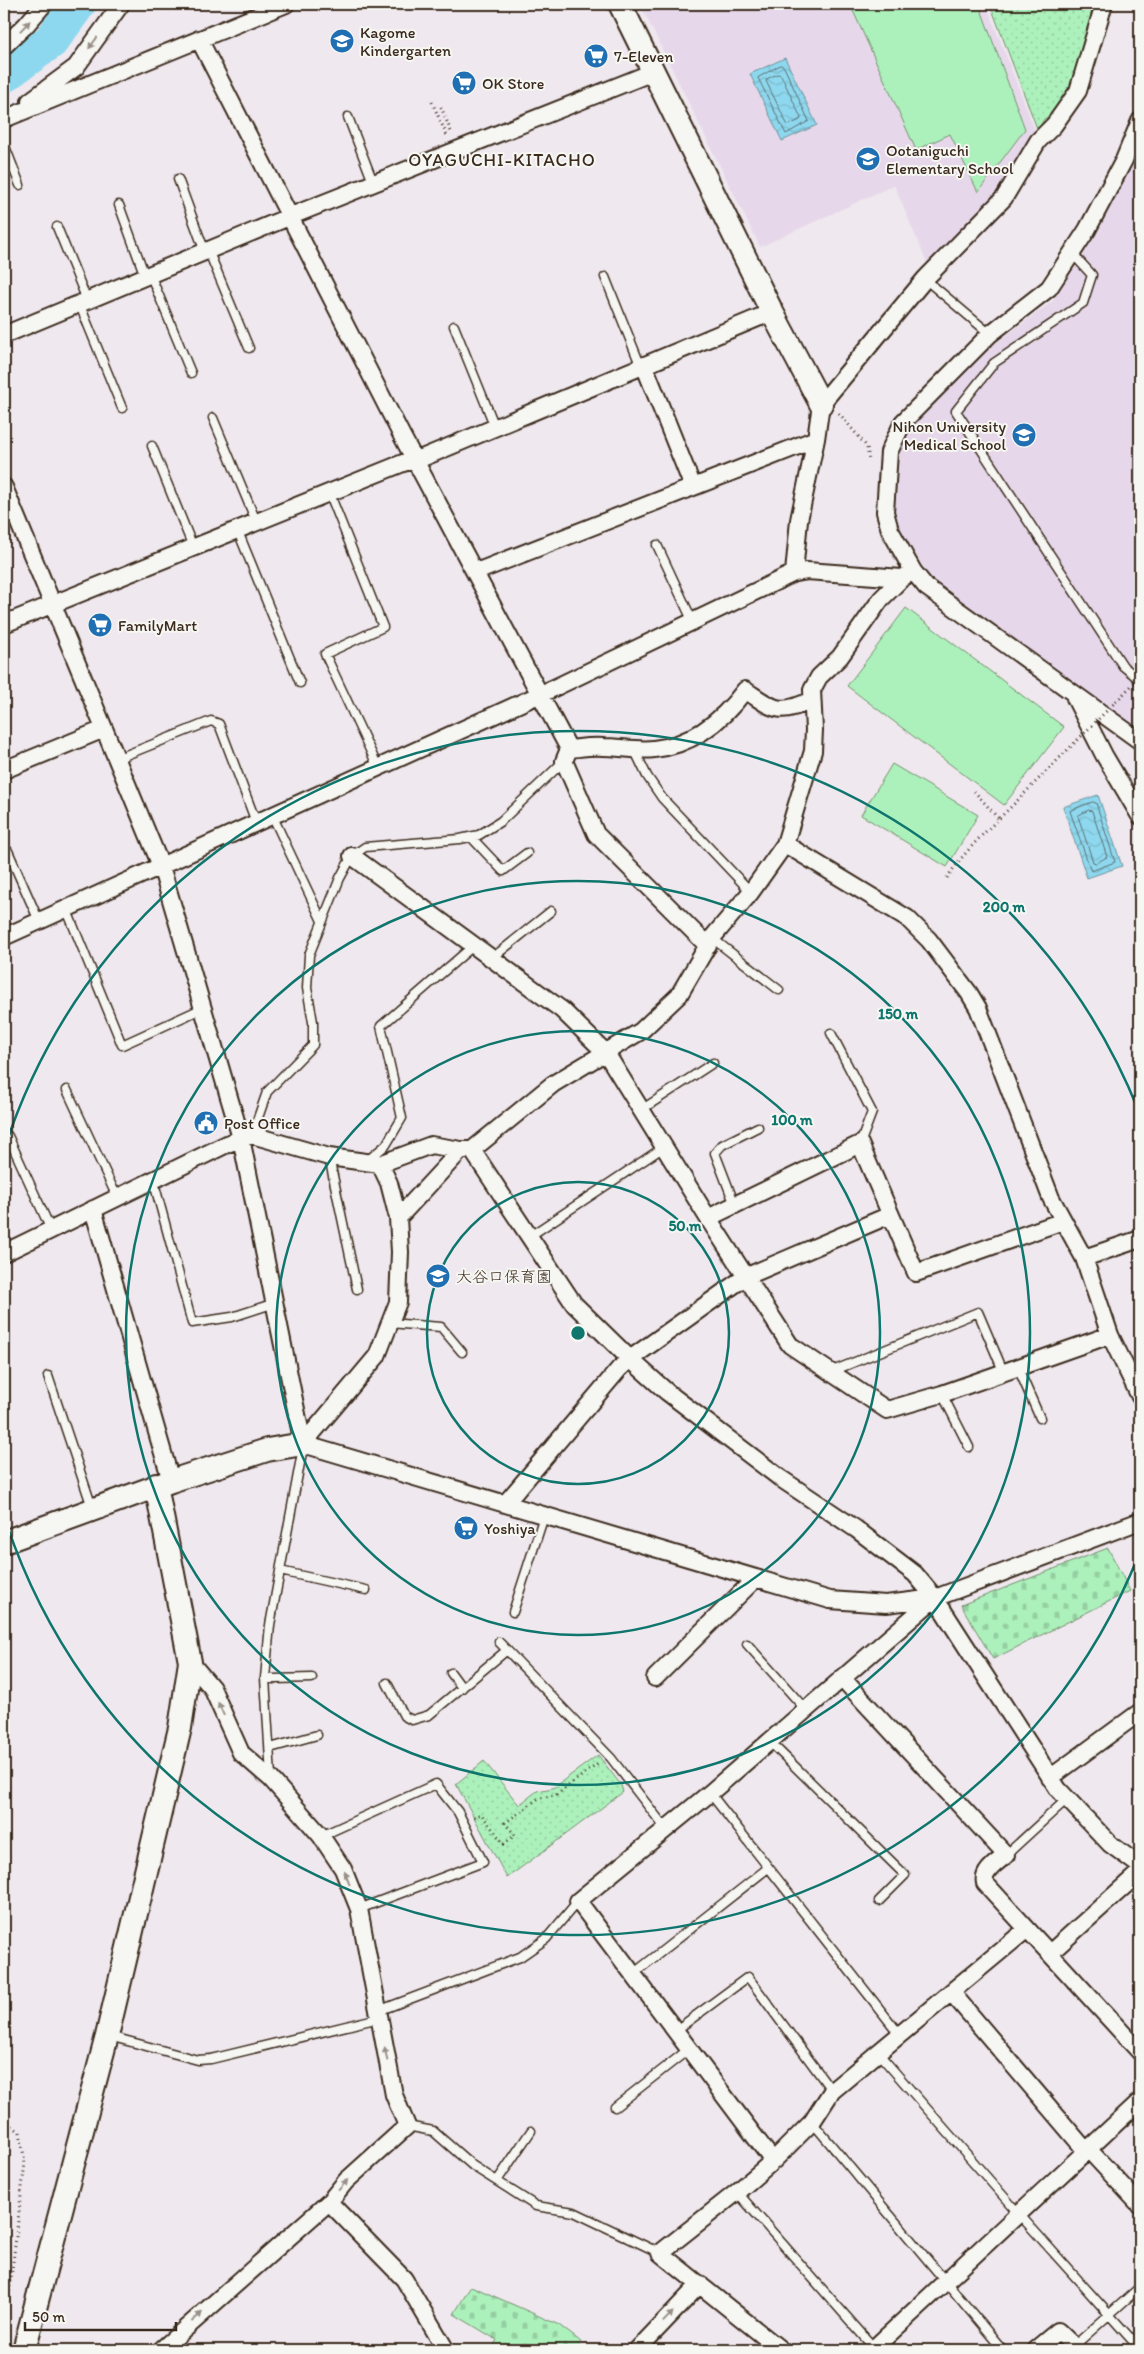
<svg xmlns="http://www.w3.org/2000/svg" width="1144" height="2354" font-family="Itim,'Klee One',sans-serif">
	<defs>
		<pattern id="cemetery-stones" width="16" height="16" patternUnits="userSpaceOnUse" patternTransform="scale(1.25)"><rect width="16" height="16" fill="#acf1bc"/><path d="M2 7V4a2 2 0 0 1 4 0v3zM10 15v-3a2 2 0 0 1 4 0v3z" fill="#95cfa1"/></pattern>
		<pattern id="park-dots" width="8" height="8" patternUnits="userSpaceOnUse" patternTransform="scale(1.25)"><rect width="8" height="8" fill="#acf1bc"/><path d="M2 2h.1M6 6h.1" fill="none" stroke="#95cfa1" stroke-width="1.8" stroke-linecap="round"/></pattern>
		<pattern id="water-waves" width="16" height="10" patternUnits="userSpaceOnUse" patternTransform="scale(1.25)"><rect width="16" height="10" fill="#8ed8ef"/><path d="M0 5q4-4 8 0t8 0" fill="none" stroke="#7bbacc"/></pattern>
	</defs>
	<rect width="100%" height="100%" fill="#efe8ee"/>
	<filter id="ink" filterUnits="userSpaceOnUse"><feTurbulence type="fractalNoise" baseFrequency=".02" numOctaves="2"/><feDisplacementMap in="SourceGraphic" scale="10" xChannelSelector="R" yChannelSelector="G"/><feConvolveMatrix kernelMatrix="1 2 1 2 8 2 1 2 1" color-interpolation-filters="sRGB"/></filter>
	<g filter="url(#ink)">
		<path fill="#e6d8ea" d="M640,4H986L1036,133L998,195L927,263L894,185L760,247Z
			M1140,142V731L1107,709L929,576L900,529L894,509L898,455L918,414L993,345L1053,301Z"/>
		<path fill="#acf1bc" stroke="#748e6d" d="M850,4H979L1025,129L978,192L950,134L916,150Z
			M906,608L1064,727L1004,805L847,686Z
			M892,764L978,815L947,867L861,815Z"/>
		<path fill="url(#cemetery-stones)" stroke="#748e6d" d="M1108,1548L1130,1591L993,1659L961,1605Z
			M471,2286L559,2325L581,2342L578,2350H491L497,2340L454,2314Z"/>
		<path fill="url(#park-dots)" stroke="#748e6d" d="M990,4H1096L1073,86L1057,113L1044,119L1038,131Z
			M598,1755L621,1785L623,1792L507,1878L456,1784L484,1761L519,1805L537,1791L553,1788Z"/>
		<path fill="url(#water-waves)" stroke="#6d929b" d="M785,58L817,125L782,141L750,74Z
			M1098,795L1122,866L1087,878L1063,807Z"/>
		<g fill="none" stroke-linecap="round" stroke-linejoin="round">
			<path stroke="#5c7072" stroke-width="1" d="M781,65L784,67L809,121L786,134L758,78Z
				M778,74L781,75L801,118L800,120L789,125L787,124L766,81L767,79Z
				M1093,802L1096,803L1115,862L1091,871L1070,811Z
				M1089,810L1092,811L1107,857L1096,863L1093,862L1078,816Z"/>
			<path stroke="#8ed8ef" stroke-width="36" d="M4,75L51,41L78,4"/>
			<defs>
				<path id="lane" d="M348,117L373,182
					M4,144L20,185
					M178,179L205,252
					M119,205L145,276
					M57,227L87,300
					M208,250L249,348
					M1072,253L1092,275L1083,303L994,363L956,411L1123,666L1140,680
					M150,274L191,373
					M605,277L641,367
					M925,279L990,334
					M79,303L122,408
					M454,326L495,427
					M213,418L256,521
					M152,446L193,547
					M329,492L383,627L325,654L378,767
					M237,529L300,683
					M657,545L693,622
					M634,749L647,776L662,798L751,892
					M116,759L211,721L219,724L256,822
					M272,815L322,921
					M471,837L503,871L527,853
					M4,849L8,851L39,921
					M66,908L122,1045L203,1008
					M712,938L779,990
					M491,959L551,911
					M831,1033L872,1112L860,1144
					M67,1090L117,1197
					M641,1110L713,1063
					M252,1135L267,1092L313,1045V1022L307,988L309,955L340,878L352,856L365,847L460,839L479,835L501,821L564,761
					M8,1136L51,1230
					M329,1157L357,1289
					M367,1161L386,1145L402,1118L381,1026L473,946
					M153,1179L192,1323L232,1317L275,1303
					M735,1205L715,1153L722,1145L758,1127
					M530,1236L664,1147
					M389,1323L441,1327L462,1352
					M1018,1368L1040,1418
					M830,1372L978,1312L1004,1373
					M48,1376L92,1507
					M942,1394L969,1447
					M280,1571L366,1590
					M513,1612L544,1516
					M499,1642L611,1758L666,1829
					M747,1644L806,1710
					M451,1673L462,1688
					M265,1678L274,1679L312,1678
					M387,1683L404,1716L412,1720L429,1715L507,1650
					M769,1741L905,1875L879,1901
					M270,1748L317,1735
					M271,1777L265,1678L270,1625L303,1447
					M710,1793L900,2035
					M321,1836L436,1784L458,1812L483,1862L359,1909
					M1006,1855L1067,1799
					M633,1974L768,1868
					M378,2011L520,1957L546,1939L578,1901
					M675,2031L748,1977L832,2091
					M109,2036L198,2060L211,2059L379,2018
					M879,2054L1019,2214L1140,2349
					M615,2107L689,2049
					M812,2122L1003,2350
					M407,2126L433,2131L473,2166L536,2206L574,2212L660,2253
					M497,2181L531,2131
					M737,2192L874,2348
					M1074,2346L1140,2287"/>
				<path id="street" d="M199,39L402,436L569,749L564,761L596,834L708,946
					M4,46L26,25L44,4
					M30,101L76,67L121,4
					M4,119L286,4
					M4,335L291,216L653,72
					M644,365L693,487
					M4,487L161,866L241,1138L303,1444
					M913,571L890,530L885,512L889,452L903,422L990,334L1049,288L1087,230L1124,160L1140,121
					M476,572L816,439
					M794,573L799,520L816,439L821,404L925,279L1004,198L1038,141L1054,125L1078,91L1104,4
					M4,624L403,463L422,458L772,312
					M1075,698L1104,755L1140,816
					M569,749C580,748 592,746 603,747C620,747 637,751 654,749C693,745 722,721 745,690C774,709 778,716 812,700
					M4,770L104,729
					M785,844L907,918L929,940L969,993L978,1008L1051,1198L1084,1258L1110,1335L1140,1397
					M352,856L562,1010L606,1053L708,1218L790,1345L887,1410L942,1394L1110,1335
					M4,937L554,688L794,573L807,571L902,578L913,571L926,587L1140,741
					M472,1150L574,1304L630,1359L667,1392L780,1478L856,1529L915,1574L935,1598L1058,1789L1110,1844L1140,1866
					M380,1164L389,1183L398,1218
					M93,1209L171,1481
					M708,1218L860,1144L916,1273L1063,1221
					M4,1253L227,1144L252,1135L329,1157L380,1164L431,1145L461,1150
					M1084,1258L1140,1239
					M303,1444L377,1356L398,1302L400,1252L398,1218L461,1150H472L553,1084L641,1031L679,995L712,938L751,892L785,844L813,751L814,730L812,690L819,677L840,657L881,599L902,578
					M303,1444L830,1600L886,1604L935,1598L1140,1521
					M505,1504L619,1369L630,1359L745,1277L890,1215
					M655,1678L756,1578
					M842,1678L1006,1855C998,1862 982,1871 985,1883L1140,2052
					M1050,1778L1140,1712
					M1050,1953L1140,1872
					M952,1993L1087,2152
					M1089,2150L1140,2205
					M773,2161L578,1901L710,1793L935,1598
					M329,2202L404,2279L446,2350
					M161,2350L329,2202L346,2181L407,2126L394,2095L359,1909L343,1869L321,1836L271,1779L241,1753L212,1688L190,1662
					M637,2350L700,2284
					M781,2350L660,2253L737,2192L773,2161L812,2122L832,2091L1027,1929
					M872,2350L1140,2101
					M1035,2350L1058,2331L1078,2350"/>
				<path id="secondary" d="M620,4L772,312L821,404
					M4,1542L171,1481L267,1450L303,1444
					M24,2350L107,2036L180,1728L190,1662L156,1485"/>
			</defs>
			<use href="#lane" stroke="#3b2a1e" stroke-width="11"/>
			<use href="#street" stroke="#3b2a1e" stroke-width="20"/>
			<use href="#secondary" stroke="#3b2a1e" stroke-width="26"/>
			<path stroke="#3b2a1e" stroke-width="3" stroke-dasharray="1 4" stroke-linecap="butt" d="M432,102L447,136
				M441,107L452,134
				M839,413L867,447L869,461
				M974,791L998,818
				M474,1817L481,1814L504,1844L515,1835L505,1823L539,1798L556,1795L599,1763
				M4,2120L20,2132L25,2163L4,2336"/>
			<use href="#lane" stroke="#f6f6f2" stroke-width="8"/>
			<use href="#street" stroke="#f6f6f2" stroke-width="16"/>
			<use href="#secondary" stroke="#f6f6f2" stroke-width="22"/>
			<path stroke="#3b2a1e" stroke-width="3" stroke-dasharray="1 4" stroke-linecap="butt" d="M947,878C967,847 993,825 1019,799C1059,758 1100,718 1140,677"/>
		</g>
		<defs><path id="oneway-solid" d="M-6-.8H1V-3.2L6.5 0L1 3.2V.8H-6Z" transform="scale(1.25)"/></defs>
		<g fill="#989088">
			<use href="#oneway-solid" transform="translate(25 26) rotate(-46)"/>
			<use href="#oneway-solid" transform="translate(93 43) rotate(126)"/>
			<use href="#oneway-solid" transform="translate(221 1709) rotate(-114)"/>
			<use href="#oneway-solid" transform="translate(347 1878) rotate(-111)"/>
			<use href="#oneway-solid" transform="translate(386 2054) rotate(-101)"/>
			<use href="#oneway-solid" transform="translate(343 2185) rotate(-49)"/>
			<use href="#oneway-solid" transform="translate(197 2317) rotate(-42)"/>
			<use href="#oneway-solid" transform="translate(668 2317) rotate(-46)"/>
		</g>
	</g>
	<g fill="none" stroke="#0f766e" stroke-width="2.5">
		<circle cx="578" cy="1333" r="151"/>
		<circle cx="578" cy="1333" r="302"/>
		<circle cx="578" cy="1333" r="452"/>
		<path d="M1139 1554A603 603 0 0 1 5 1519M5 1147A603 603 0 0 1 1139 1112"/>
	</g>
	<defs>
		<symbol id="school-disc" viewBox="-11 -11 22 22"><circle r="9.5" fill="#1f6fb2" stroke="#f6f6f2"/><path d="M0-5L7-2L0 1L-7-2ZM-4 1L0 2.5L4 1V4Q0 6-4 4Z" fill="#fff"/></symbol>
		<symbol id="supermarket-disc" viewBox="-11 -11 22 22"><circle r="9.5" fill="#1f6fb2" stroke="#f6f6f2"/><path d="M-6-5.5h2.5l.6 2H6L4.5 2H-2.5L-4.4-4H-6ZM-1.5 3.2a1.3 1.3 0 1 0 .1 0ZM3 3.2a1.3 1.3 0 1 0 .1 0Z" fill="#fff"/></symbol>
		<symbol id="university-disc" viewBox="-11 -11 22 22"><circle r="9.5" fill="#1f6fb2" stroke="#f6f6f2"/><path d="M0-5L7-2L0 1L-7-2ZM-4 1L0 2.5L4 1V4Q0 6-4 4Z" fill="#fff"/></symbol>
		<symbol id="civic-disc" viewBox="-11 -11 22 22"><circle r="9.5" fill="#1f6fb2" stroke="#f6f6f2"/><path d="M-.6-6.5H3V-4.5H.6V-3L4-1V1h2V6H-6V1h2V-1L-.6-3ZM-1.2 2.5V6h2.4V2.5Z" fill="#fff"/></symbol>
	</defs>
	<g fill-rule="evenodd">
		<use href="#school-disc" x="328" y="27" width="28" height="28"/>
		<use href="#supermarket-disc" x="582" y="42" width="28" height="28"/>
		<use href="#supermarket-disc" x="450" y="69" width="28" height="28"/>
		<use href="#school-disc" x="854" y="145" width="28" height="28"/>
		<use href="#university-disc" x="1010" y="421" width="28" height="28"/>
		<use href="#supermarket-disc" x="86" y="611" width="28" height="28"/>
		<use href="#civic-disc" x="192" y="1109" width="28" height="28"/>
		<use href="#school-disc" x="424" y="1262" width="28" height="28"/>
		<use href="#supermarket-disc" x="452" y="1514" width="28" height="28"/>
	</g>
	<g text-anchor="middle" dominant-baseline="central" stroke-width="4" stroke-linejoin="round" paint-order="stroke">
		<g font-size="16" fill="#3b2a1e" stroke="#f6f6f2" text-anchor="start">
			<text x="360" y="32">Kagome<tspan x="360" dy="18">Kindergarten</tspan></text>
			<text x="614" y="56">7-Eleven</text>
			<text x="482" y="83">OK Store</text>
			<text x="886" y="150">Ootaniguchi<tspan x="886" dy="18">Elementary School</tspan></text>
			<text x="1006" y="426" text-anchor="end">Nihon University<tspan x="1006" dy="18">Medical School</tspan></text>
			<text x="118" y="625">FamilyMart</text>
			<text x="224" y="1123">Post Office</text>
			<text x="456" y="1276">大谷口保育園</text>
			<text x="484" y="1528">Yoshiya</text>
		</g>
		<g font-size="18" letter-spacing="1" fill="#3b2a1e" stroke="#f6f6f2">
			<text x="502" y="160">OYAGUCHI-KITACHO</text>
		</g>
	</g>
	<circle cx="578" cy="1333" r="8" fill="#0f766e" stroke="#f6f6f2" stroke-width="2.5"/>
	<g font-size="15" text-anchor="middle" font-weight="bold" fill="#0f766e" stroke="#f6f6f2" stroke-width="4" stroke-linejoin="round" paint-order="stroke">
		<text x="1004" y="912">200 m</text>
		<text x="898" y="1019">150 m</text>
		<text x="792" y="1125">100 m</text>
		<text x="685" y="1231">50 m</text>
	</g>
	<rect width="1144" height="2354" fill="none" stroke="#f6f6f2" stroke-width="20"/>
	<rect x="10" y="10" width="1124" height="2334" fill="none" stroke="#3b2a1e" stroke-width="2" filter="url(#ink)"/>
	<path d="M25 2322v8h151v-8" fill="none" stroke="#3b2a1e" stroke-width="2.5"/>
	<text x="32" y="2322" font-size="15" fill="#3b2a1e" stroke="#f6f6f2" stroke-width="4" paint-order="stroke">50 m</text>
</svg>
